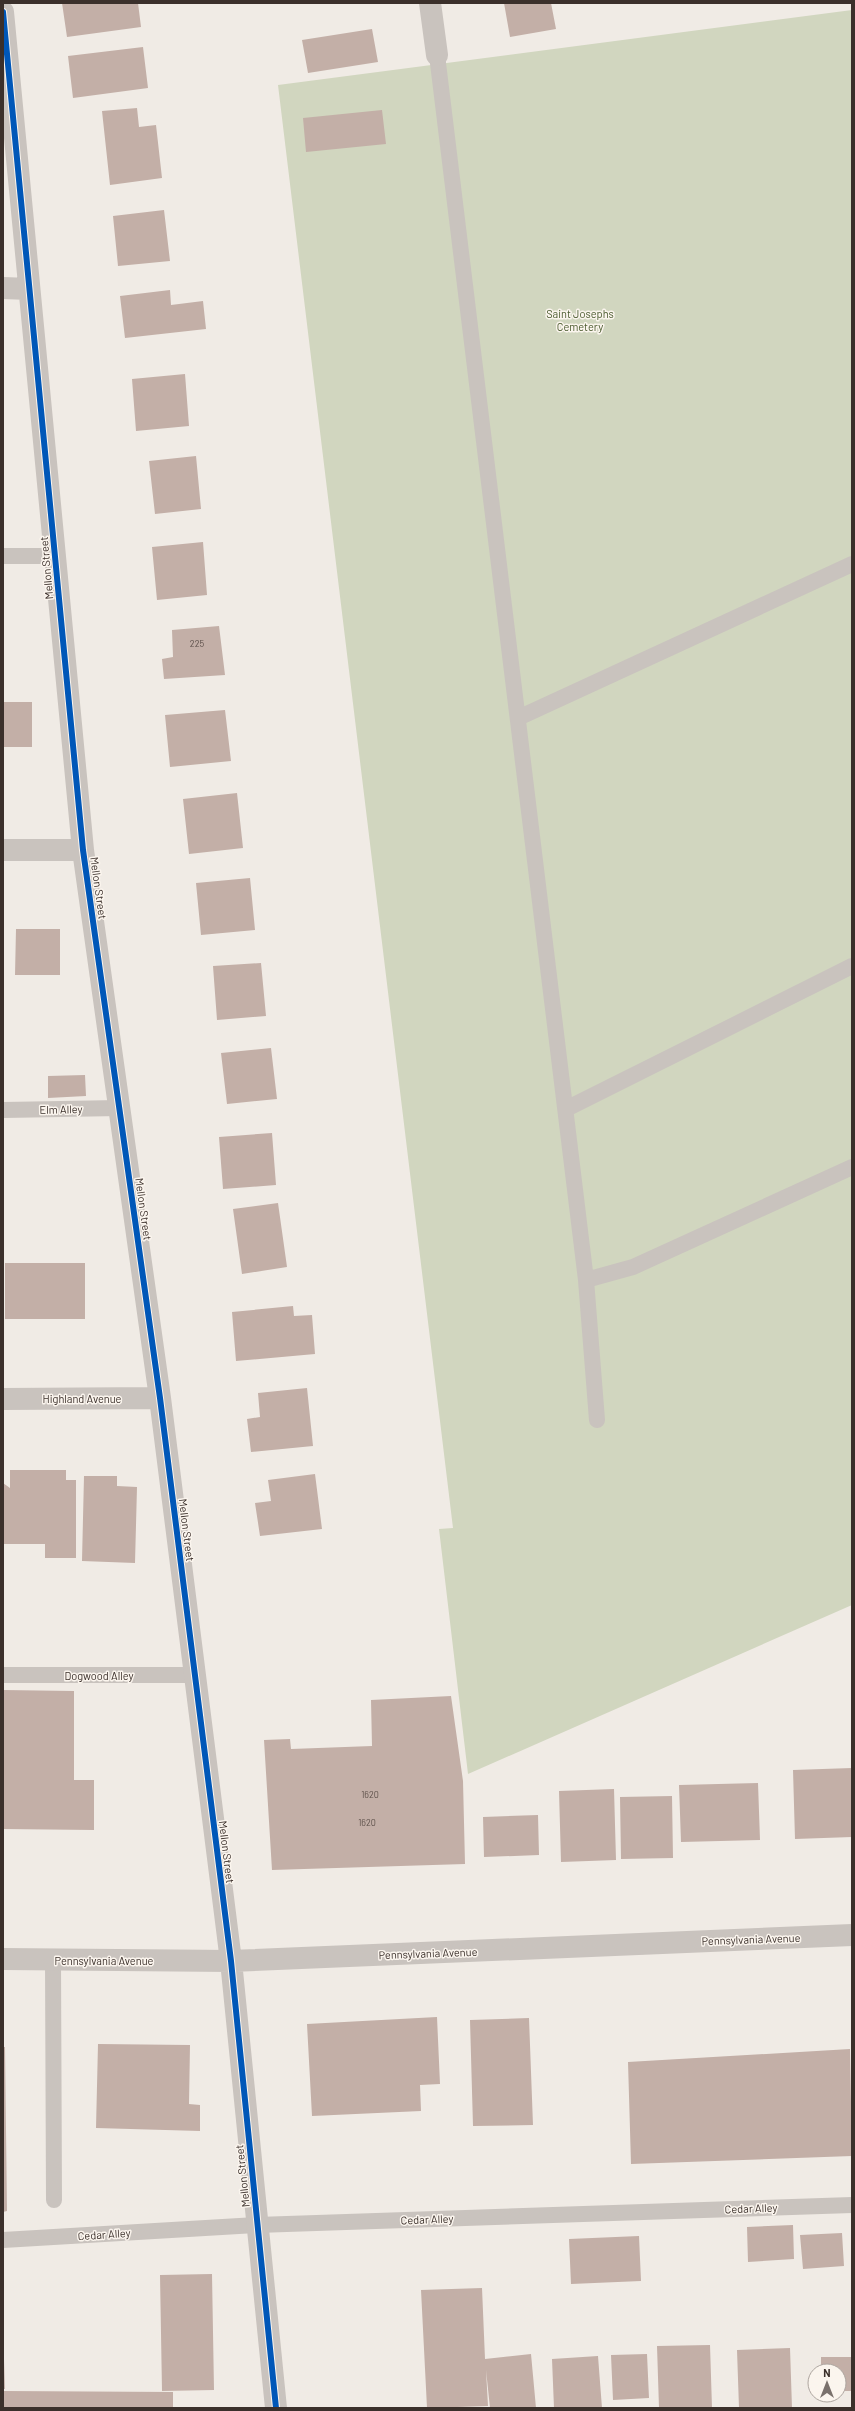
<svg xmlns="http://www.w3.org/2000/svg" width="855" height="2411" font-family="Barlow,sans-serif">
	<rect width="100%" height="100%" fill="#f0ebe5"/>
	<path fill="#d1d6bf" d="M852,10V1605L468,1774L439,1529L453,1528L278,85Z"/>
	<path fill="#c3afa7" d="M62,3H138L141,27L67,37Z
		M504,3H551L556,29L510,37Z
		M372,29L378,62L308,73L302,40Z
		M143,47L148,88L73,98L68,56Z
		M137,108L139,127L156,125L162,178L110,185L102,111Z
		M382,110L386,144L306,152L303,118Z
		M164,210L170,261L118,266L113,216Z
		M170,290L171,305L203,301L206,329L125,338L120,296Z
		M185,374L189,426L136,431L132,379Z
		M196,456L201,509L155,514L149,461Z
		M203,542L207,595L157,600L152,547Z
		M219,626L225,675L164,679L162,659L173,657L172,630Z
		M3,702H32V747H3Z
		M225,710L231,761L170,767L165,715Z
		M237,793L243,848L189,854L183,799Z
		M250,878L255,930L201,935L196,883Z
		M16,929H60V975H15Z
		M261,963L266,1016L217,1020L213,966Z
		M271,1048L277,1099L227,1104L221,1053Z
		M85,1075L86,1096L48,1098V1076Z
		M272,1133L276,1185L223,1189L219,1137Z
		M278,1203L287,1267L242,1274L233,1209Z
		M5,1263H85V1319H5Z
		M293,1306L294,1316L312,1315L315,1354L236,1361L232,1312Z
		M307,1388L313,1446L251,1452L247,1419L260,1417L258,1393Z
		M10,1470H66V1480H76V1558H45V1544H3V1483L10,1488Z
		M315,1474L322,1529L260,1536L255,1503L271,1501L268,1480Z
		M84,1476H117V1486L137,1487L135,1563L82,1561Z
		M3,1690L74,1691V1780H94V1830L3,1829Z
		M451,1696L463,1781L465,1864L272,1870L264,1740L290,1739L291,1749L372,1746L371,1700Z
		M852,1768V1837L795,1839L793,1770Z
		M758,1783L760,1840L681,1842L679,1785Z
		M614,1789L616,1860L561,1862L559,1791Z
		M672,1796L673,1858L621,1859L620,1797Z
		M538,1815L539,1855L484,1857L483,1817Z
		M437,2017L440,2084L420,2085L421,2111L312,2116L307,2024Z
		M529,2018L533,2125L473,2126L470,2020Z
		M98,2044L190,2045L189,2104L200,2105V2131L96,2128Z
		M3,2047H5L7,2211L3,2212Z
		M850,2049L852,2156L631,2164L628,2062Z
		M793,2225L794,2259L748,2262L747,2227Z
		M842,2233L844,2266L803,2269L800,2235Z
		M639,2236L641,2281L571,2284L569,2239Z
		M212,2274L214,2390L162,2391L160,2275Z
		M482,2288L485,2359L531,2354L536,2408H490L486,2370L488,2406L427,2408L421,2290Z
		M710,2345L712,2408H659L657,2346Z
		M790,2348L792,2408H739L737,2350Z
		M647,2354L649,2398L613,2400L611,2355Z
		M598,2356L602,2408H554L552,2359Z
		M821,2357H852V2391H839V2371H821Z
		M3,2359H4L5,2389H3Z
		M3,2391L173,2392V2408H3Z"/>
	<g fill="none" stroke-linecap="round" stroke-linejoin="round">
		<path stroke="#c9c3be" stroke-width="16" d="M437,55L586,1280L597,1420
			M3,556H55
			M518,718L852,564
			M566,1109L852,966
			M3,1110L120,1108
			M586,1280L633,1267L852,1167
			M3,1675H195
			M53,1960L54,2200
			M3,2240L257,2225L852,2205"/>
		<path stroke="#c9c3be" stroke-width="22" d="M430,3L437,55
			M3,12L83,850L160,1398L231,1961L276,2408
			M3,288L29,289
			M3,850H83
			M3,1399L160,1398
			M3,1959L231,1961L852,1935"/>
		<defs>
			<path id="cycleway" d="M3,12L83,850L160,1398L231,1961L276,2408"/>
		</defs>
		<use href="#cycleway" stroke="#fbf5ee" stroke-width="8"/>
		<use href="#cycleway" stroke="#0057b8" stroke-width="6"/>
	</g>
	<g text-anchor="middle" dominant-baseline="central" stroke-width="3" stroke-linejoin="round" paint-order="stroke">
		<g font-size="9" fill="#5d504a">
			<text x="197" y="643">225</text>
			<text x="370" y="1794">1620</text>
			<text x="367" y="1822">1620</text>
		</g>
		<g font-size="11" fill="#4a5a2e" stroke="#fbf5ee">
			<text x="580" y="313">Saint Josephs<tspan x="580" dy="13">Cemetery</tspan></text>
		</g>
		<g font-size="11" fill="#3b302b" stroke="#fbf5ee">
			<text transform="translate(46 568) rotate(-95)">Mellon Street</text>
			<text transform="translate(99 888) rotate(82)">Mellon Street</text>
			<text transform="translate(61 1109) rotate(-1)">Elm Alley</text>
			<text transform="translate(144 1209) rotate(82)">Mellon Street</text>
			<text x="82" y="1398">Highland Avenue</text>
			<text transform="translate(187 1530) rotate(83)">Mellon Street</text>
			<text x="99" y="1675">Dogwood Alley</text>
			<text transform="translate(227 1852) rotate(83)">Mellon Street</text>
			<text transform="translate(751 1939) rotate(-2)">Pennsylvania Avenue</text>
			<text transform="translate(428 1953) rotate(-2)">Pennsylvania Avenue</text>
			<text x="104" y="1960">Pennsylvania Avenue</text>
			<text transform="translate(242 2176) rotate(-96)">Mellon Street</text>
			<text transform="translate(751 2208) rotate(-2)">Cedar Alley</text>
			<text transform="translate(427 2219) rotate(-2)">Cedar Alley</text>
			<text transform="translate(104 2234) rotate(-4)">Cedar Alley</text>
		</g>
	</g>
	<rect width="855" height="2411" fill="none" stroke="#3b302b" stroke-width="8"/>
	<g transform="translate(827 2383)"><circle r="19" fill="#fbf5ee" stroke="#aea6a0"/>
	<path d="M0-3L7 15L0 10L-7 15Z" fill="#7a716c"/>
	<text y="-6" font-size="11" font-weight="bold" text-anchor="middle" fill="#3b302b">N</text>
	</g>
</svg>
